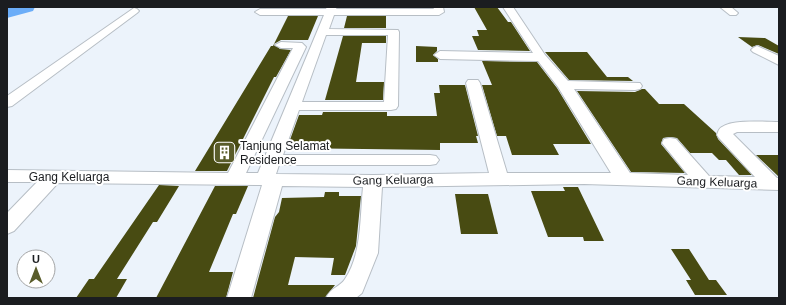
<svg xmlns="http://www.w3.org/2000/svg" width="786" height="305" font-family="Helvetica,sans-serif">
	<rect width="100%" height="100%" fill="#ecf3fb"/>
	<g fill="none" stroke-linecap="round" stroke-linejoin="round">
		<path fill="#6badf8" fill-rule="evenodd" d="M35,7L33,11L7,18V8Z"/>
	</g>
	<path fill="#484b12" d="M474,7H497L508,22H511L530,51L478,50L472,36H479L477,30H487Z
		M288,16H318L308,40H281L274,44L280,49L291,50L276,77H274L227,171H195L271,46H273Z
		M347,16H386V28H344Z
		M343,36H386V43H362L356,82H384L383,100H325Z
		M738,37L765,38L779,46V54L758,45L752,47Z
		M416,46L437,47V51L433,55L438,59V62H416Z
		M545,52H587L607,77H628L633,81L569,80Z
		M482,61L537,62L557,88L591,144H553L559,155H512L506,136H497L482,85H492Z
		M439,85H465L478,136H476L478,143H440V150L287,148L299,115H322L323,112H387V116H437L434,93H440Z
		M642,89H645L659,104H684L716,133L718,139L752,175H739L726,160H719L712,153H690L677,138L670,137L663,138L661,144L685,173L631,172L577,91L635,92Z
		M756,155H779V176H778Z
		M159,185L179,186L157,222H153L117,279H127L116,298H76L89,279H94Z
		M215,186H248L236,214H233L209,272H233L226,298H156Z
		M563,187H578L604,241H584L583,237H548L531,191H565Z
		M325,192H339V196H361L356,246L345,275H331L334,258L295,257L288,285H335L325,298H253L275,217L279,212L282,198L324,197Z
		M455,194H488L498,234H461Z
		M671,249H689L709,280H716L727,295H695L686,280H691Z"/>
	<g fill="none" stroke-linecap="round" stroke-linejoin="round">
		<defs>
			<path id="minor" d="M327,7H337L336,9H434L433,7H443L444,12L439,15H334L329,29L398,30L399,32L398,106L396,109L391,110H299L283,155H430L436,156L439,160L436,164L430,165H279L276,174L373,175L489,173L466,83L468,80H478L480,83L507,173H611L558,87L538,61L440,59L434,55L440,51L533,53L503,7H513L545,55L568,81L640,83L642,86L640,89L635,90L574,89L630,173L688,175L662,143L664,139L670,138L676,139L709,176L755,177L719,138L717,135C718,132 719,128 722,127C733,119 765,122 779,122V132H737L733,134L777,178H779V190L584,184L382,187L378,253L362,293L356,298H326C331,287 340,287 345,279C362,254 360,216 363,187L282,186L251,298H227L262,185L58,183L14,231L7,234V213L37,182H7V170L228,173L293,48H281L275,45L281,42L302,43L306,47L246,173H258L324,15H260L255,12L260,9H326ZM326,35H388L384,102H302Z
				M720,7H731L738,13L736,15H730Z
				M134,8L137,9L139,11L137,13L12,106L7,107V96Z
				M757,46L779,56V65L753,52L751,50L753,48Z"/>
		</defs>
		<use href="#minor" stroke="#b7bec5" stroke-width="2"/>
		<use href="#minor" fill="#fff" fill-rule="evenodd"/>
	</g>
	<defs>
		<symbol id="building-square" viewBox="-11 -11 22 22"><rect x="-9" y="-9" width="18" height="18" rx="4" fill="#595c2a" stroke="#fff"/><path d="M-4-6H4V6H1V3H-1V6H-4ZM-2.5-4.3h1.7v1.8h-1.7ZM.8-4.3h1.7v1.8H.8ZM-2.5-1h1.7V.8h-1.7ZM.8-1h1.7V.8H.8Z" fill="#fff"/></symbol>
	</defs>
	<g fill-rule="evenodd">
		<use href="#building-square" x="212" y="140" width="25" height="25"/>
	</g>
	<g text-anchor="middle" dominant-baseline="central" stroke-width="4" stroke-linejoin="round" paint-order="stroke">
		<g font-size="12" fill="#1b1d20" stroke="#fff" text-anchor="start">
			<text x="240" y="146">Tanjung Selamat<tspan x="240" dy="14">Residence</tspan></text>
		</g>
		<g font-size="12" fill="#1b1d20" stroke="#fff">
			<text x="69" y="177">Gang Keluarga</text>
			<text transform="translate(393 180) rotate(-1)">Gang Keluarga</text>
			<text transform="translate(717 182) rotate(2)">Gang Keluarga</text>
		</g>
	</g>
	<rect width="786" height="305" fill="none" stroke="#1b1d20" stroke-width="16"/>
	<g transform="translate(36 269)"><circle r="19" fill="#ffffff" stroke="#a4a5a6"/>
	<path d="M0-3L7 15L0 10L-7 15Z" fill="#595c2a"/>
	<text y="-6" font-size="11" font-weight="bold" text-anchor="middle" fill="#1b1d20">U</text>
	</g>
</svg>
